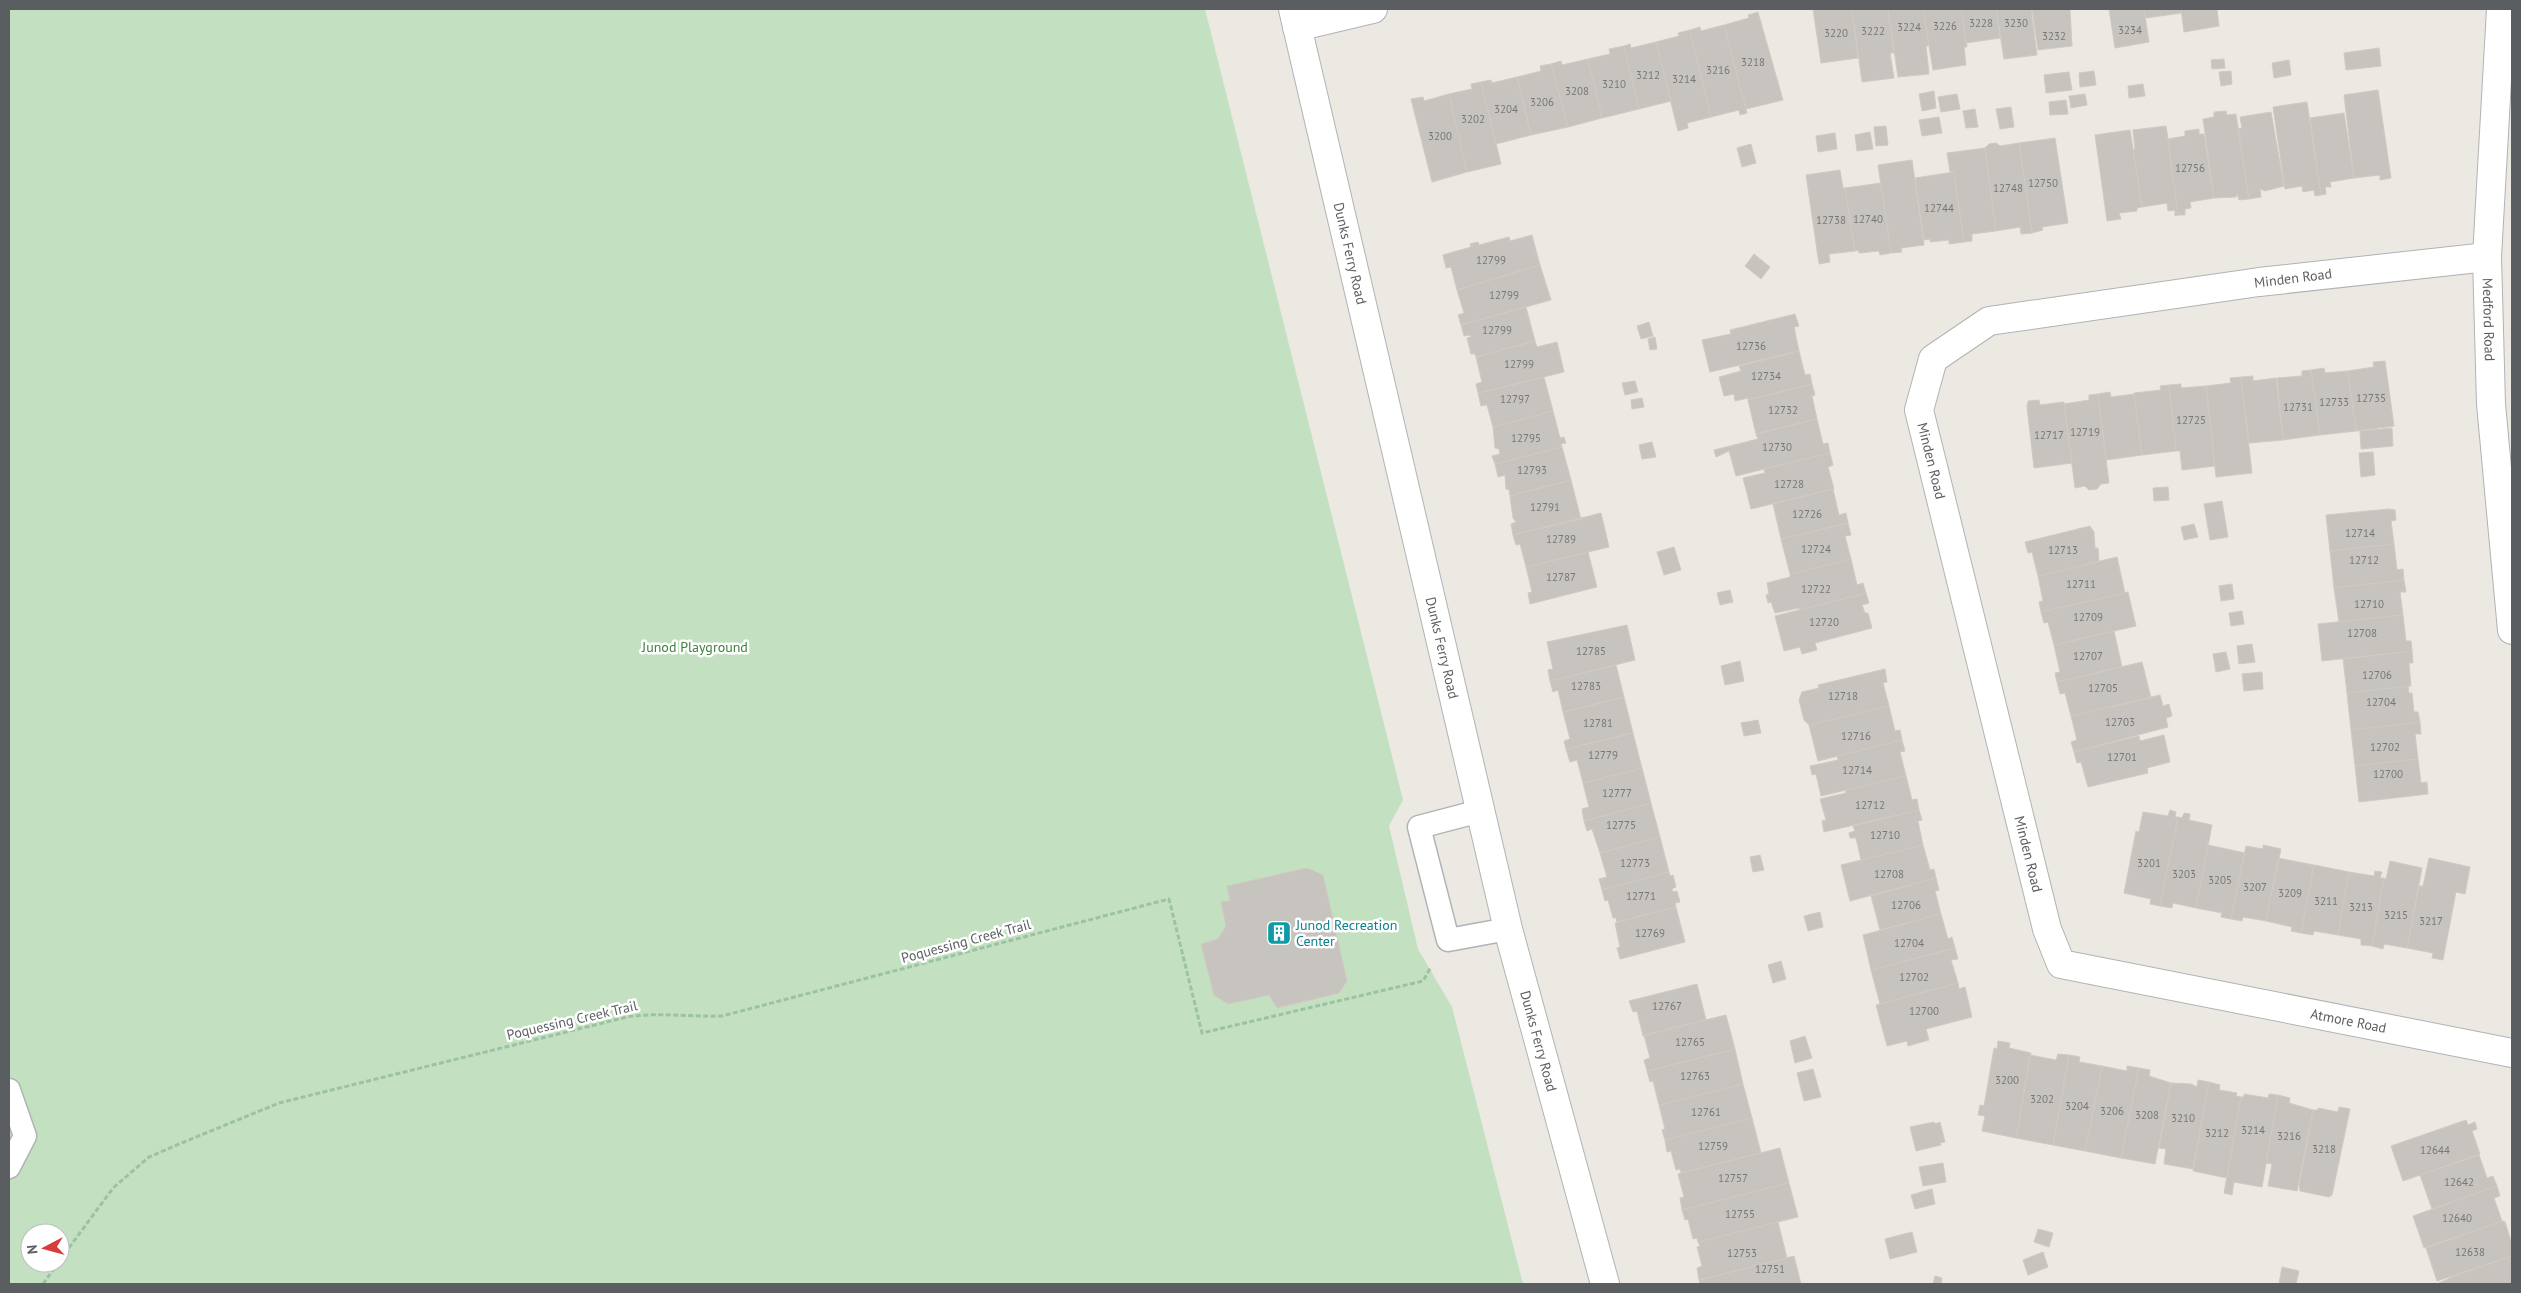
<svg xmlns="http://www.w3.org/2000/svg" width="2521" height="1293" font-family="'PT Sans',sans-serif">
	<rect width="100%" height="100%" fill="#ece9e2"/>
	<path fill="#c3e1c1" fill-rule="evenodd" d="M9,9H1205L1403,800L1389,826L1418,949L1452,1007L1523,1284H9ZM30,1233H60V1263H30Z"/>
	<path fill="#c7c4bf" stroke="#d0cac1" d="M1813,9H1852L1858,58L1821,63Z
		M1852,9H1888L1894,53H1890L1894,78L1862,82Z
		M1888,9H1923L1929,46H1926L1929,74L1898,77Z
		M1923,9H1961L1967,47H1964L1966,65L1933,70Z
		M1961,9H1996L2000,38L1966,43Z
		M1996,9H2031L2037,55L2004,59Z
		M2032,9H2070L2072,46L2038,50Z
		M2109,9H2144L2149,42L2115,48Z
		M2144,9H2181V13L2146,18Z
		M2181,9H2217L2219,26L2184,32Z
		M1758,12L1783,100L1746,109L1724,25L1749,18L1748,15Z
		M1724,25L1747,113L1740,115L1739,110L1711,117L1690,30L1700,27L1701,31Z
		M1690,30L1711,117L1687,123L1688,128L1678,131L1656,42L1679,36L1678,33Z
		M1656,42L1671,101L1639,109L1624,46L1630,44L1631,48Z
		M1624,46L1639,109L1602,118L1588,59L1610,54L1609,49Z
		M2379,48L2381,66L2346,70L2344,53Z
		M1588,59L1602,118L1568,127L1551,64L1561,61L1562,65Z
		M2224,59L2225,68L2212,69L2211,60Z
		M2289,60L2291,75L2274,78L2272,63Z
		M1551,64L1568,127L1531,135L1517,77L1541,71L1540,66Z
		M2094,71L2096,85L2080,87L2079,73Z
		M2231,71L2232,84L2221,86L2219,72Z
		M2069,72L2072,90L2046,93L2044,75Z
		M1517,77L1531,135L1496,144L1481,82L1491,80L1492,83Z
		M1481,82L1501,164L1467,172L1449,94L1472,89L1471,84Z
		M2143,84L2145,96L2129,98L2128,86Z
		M2378,90L2391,178L2380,180V175L2354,178L2344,95Z
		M1934,91L1936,108L1922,111L1919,94Z
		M1449,94L1467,172L1432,182L1411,99L1423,97L1424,101Z
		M1957,94L1960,109L1941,112L1938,97Z
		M2085,94L2087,105L2071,108L2069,96Z
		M2066,100L2068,114L2050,115L2049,102Z
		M2307,102L2321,195L2315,196L2314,190L2303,192L2302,186L2285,189L2273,107Z
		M2011,107L2014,127L2000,129L1996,109Z
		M1975,109L1978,127L1966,128L1963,111Z
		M2226,111L2227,115L2236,114L2249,199L2239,200L2237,193L2236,197L2214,198L2203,119L2214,117V112Z
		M2271,112L2284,186L2265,191L2260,189L2261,197L2249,199L2238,129L2242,128L2240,117Z
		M2344,113L2354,178L2330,182L2331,187H2325L2326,194L2321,195L2310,118Z
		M1939,117L1942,133L1922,136L1919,120Z
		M1886,126L1888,145L1876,146L1874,127Z
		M2166,126L2168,139L2178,215L2175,216V210L2168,211L2167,203L2142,207L2133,149H2135L2133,130Z
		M2199,129V134H2204L2214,198L2190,202L2191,208L2185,209V215H2178L2168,139L2185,136V131Z
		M2130,130L2142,207L2137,208V211L2119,213L2121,219L2107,221L2095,135Z
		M1870,132L1873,149L1857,151L1855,135Z
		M1835,133L1837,149L1818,152L1816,136Z
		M2055,138L2068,223L2042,227L2043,230L2032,233L2019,143Z
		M1996,143L2000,146L2019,143L2032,233L2021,234L2020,227L1996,231L1985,148L1989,144Z
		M1751,144L1756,163L1742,167L1737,148Z
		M1985,148L1996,231L1972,234V241L1964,242L1954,172H1950L1947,153Z
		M1912,160L1924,245L1901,248L1902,252L1891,253L1878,165Z
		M1840,170L1843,188H1845L1855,251L1829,254L1830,262L1819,264L1806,175Z
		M1954,172L1964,242L1949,244V240L1930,242V239L1924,240L1915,178Z
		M1881,183L1891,253L1880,255L1879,251L1859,253L1858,250L1855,251L1845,188Z
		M1532,235L1540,265L1457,290L1451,267L1446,268L1443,255L1471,247L1470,244L1478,242L1479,245L1509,237L1510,241Z
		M1754,254L1770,267L1761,279L1745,266Z
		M1540,265L1551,300L1461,325L1458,315L1464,313L1457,290Z
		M1526,307L1535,341L1476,357L1475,354H1471L1467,338L1471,337L1470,335L1464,336L1461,325Z
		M1795,314L1799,326L1794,327L1799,351L1710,372L1702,340L1731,334L1730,330Z
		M1649,322L1653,336L1641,339L1637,326Z
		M1655,337L1657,349L1650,350L1648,339Z
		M1535,341L1537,347L1557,342L1564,372L1478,393L1476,384L1482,382L1476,357Z
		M1799,351L1805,375L1810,374L1812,384L1748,400V398L1735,401L1734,394L1724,396L1719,377L1741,371L1739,366Z
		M2385,361L2394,426L2356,431L2348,371L2374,367L2373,362Z
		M2324,368L2325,373L2348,371L2356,431L2320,435L2311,370Z
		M2311,370L2320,435L2283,440L2277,378L2302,376V371Z
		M2253,376V381L2276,378L2283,440L2249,443L2241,377Z
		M1544,377L1553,411L1493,427L1487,405L1481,406L1478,393Z
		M2241,377L2252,473L2216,477L2206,386L2231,383L2230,378Z
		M1635,381L1638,392L1625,395L1622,383Z
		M1812,384L1815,395L1812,396L1817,419L1756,434L1748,400Z
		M2181,384V388L2206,386L2215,466L2182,470L2180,451H2176L2169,385Z
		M2169,385L2176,451L2142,455L2134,393L2161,390L2160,386Z
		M2110,392L2111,397L2134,394L2142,455L2106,460L2098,394Z
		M2098,394L2109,483L2101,484L2097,489L2089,490L2085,486L2075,488L2064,404L2089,400V395Z
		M1642,398L1644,407L1632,409L1631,400Z
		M2039,400L2040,405L2064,402L2072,463L2034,468L2027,407L2028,401Z
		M1553,411L1560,438L1564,437L1566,443L1561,444L1562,447L1495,464L1492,456L1500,454L1499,449L1495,448L1493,427Z
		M1817,419L1823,444L1828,443L1830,453L1736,476L1729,451L1716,457L1714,450L1758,439L1756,434Z
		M2392,428L2393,446L2361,449L2360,431Z
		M1652,442L1656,457L1642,459L1639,445Z
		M1562,447L1571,480L1510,496L1509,490L1506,489L1505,475L1498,477L1495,464Z
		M2373,452L2375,475L2361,477L2359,453Z
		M1830,453L1833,465L1828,467L1834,489L1751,509L1743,478L1765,473L1764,469Z
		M1571,480L1581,519L1513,535L1511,524L1516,522L1513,518L1510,496Z
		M2168,487L2169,500L2154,501L2153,488Z
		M1833,489L1839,515L1846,513L1848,523L1781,539L1773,504Z
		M2222,501L2228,537L2210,540L2204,504Z
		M2389,509L2395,510L2396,520L2391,521L2394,544L2330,551L2326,515Z
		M1601,513L1609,547L1526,567L1520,544L1516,545L1513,535Z
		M1848,523L1851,535L1845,536L1851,559L1790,574L1781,539Z
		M2194,524L2198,537L2184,540L2181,527Z
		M2090,526L2094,532L2095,548H2098L2099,562L2038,576L2032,552L2028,553L2025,542Z
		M2394,544L2397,570L2403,569L2404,580L2334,588L2330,551Z
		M1674,547L1681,570L1664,575L1657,552Z
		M1588,552L1597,587L1530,604L1528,593L1532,592L1526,567Z
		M2117,557L2125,593L2041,612L2039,602L2043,601L2038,576Z
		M1851,559L1857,585L1863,583L1866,593L1799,610V608L1775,613L1771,602L1768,603L1766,595L1769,594L1767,583L1790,577V574Z
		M2404,580L2406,592H2400L2403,615L2339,622L2334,588Z
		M2232,584L2234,599L2221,601L2219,586Z
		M1730,590L1733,602L1720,605L1717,593Z
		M2128,592L2136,626L2054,645L2048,622L2044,623L2041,612Z
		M1866,593L1869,603L1862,605L1865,613H1868L1872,628L1815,643L1817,650L1802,654L1800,647L1784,651L1775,616Z
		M2242,611L2244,624L2231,626L2229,613Z
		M2403,615L2406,641H2411L2412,651L2322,661L2318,624Z
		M1627,625L1635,660L1550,681L1548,670L1553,669L1547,642Z
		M2114,631L2122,667L2057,682L2055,673L2060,672L2054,645Z
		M2252,644L2255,662L2239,664L2237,646Z
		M2412,651L2413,663H2409L2411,686L2347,693L2343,659Z
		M2226,652L2230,669L2216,672L2213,654Z
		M1740,661L1744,681L1725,685L1721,666Z
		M2142,662L2151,698L2071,716L2065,693L2060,694L2057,682Z
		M1616,665L1624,697L1563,712L1558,690L1553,692L1550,681Z
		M1885,669L1887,682L1883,683L1889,706L1809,725L1804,720L1799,700L1802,692L1819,688L1818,685Z
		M2262,672L2263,689L2244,691L2242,674Z
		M2408,686L2409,693H2412L2414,712H2418L2420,722L2351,730L2347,693Z
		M2160,695L2163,706L2169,704L2172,716L2166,718L2168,727L2074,752L2071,742L2077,740L2071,716Z
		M1624,697L1633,733L1566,749L1564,741L1570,739L1563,712Z
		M1889,706L1895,731L1900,730L1902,740L1818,761L1809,725Z
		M1758,720L1761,733L1744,736L1741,723Z
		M2420,722L2421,734H2415L2418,759L2355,766L2351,730Z
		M1633,733L1642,768L1583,783L1577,760L1570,762L1566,749Z
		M2164,735L2170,762L2147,768L2148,773L2088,787L2081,762L2077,763L2074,752L2139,736L2140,741Z
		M1902,740L1905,751L1900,752L1906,776L1821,796L1816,774L1812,775L1810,766L1838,760L1837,756Z
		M2418,759L2421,783L2427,782L2428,794L2359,802L2355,766Z
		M1642,768L1651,803L1584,821L1582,809L1589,807L1583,783Z
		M1906,776L1912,800L1917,799L1919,810L1824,832L1822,821L1826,820L1820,799L1846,793L1845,790Z
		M1651,803L1660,837L1600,853L1592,829L1587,831L1584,821Z
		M1919,810L1922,820L1918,821L1923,845L1861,860L1856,838H1850L1849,833L1855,831L1853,826Z
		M2170,810L2176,812L2175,817H2178L2160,906L2150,904L2151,899L2124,893L2136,831L2139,832L2143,812L2168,816Z
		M2184,813L2190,814L2189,820L2212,825L2196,908L2173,903L2172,908L2160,906L2178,817L2182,818Z
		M1660,837L1669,872L1602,890L1599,879L1607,877L1600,853Z
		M1923,845L1930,870L1934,869L1936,878L1850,901L1841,865Z
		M2208,845L2245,853L2231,919L2221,917L2222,913L2196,908Z
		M2263,845L2281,849L2266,921L2243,917L2242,921L2231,919L2246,846L2263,849Z
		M1760,855L1764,870L1753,872L1750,857Z
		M2278,858L2314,865L2301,933L2291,931L2292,927L2266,921Z
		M2429,858L2470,867L2465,894L2456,892L2443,960L2432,958L2433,953L2407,948L2419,886H2423Z
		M2390,861L2422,868L2407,948L2384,944L2383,949L2372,946L2384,878L2386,879Z
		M2314,865L2349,872L2338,935L2314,931L2313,935L2301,933Z
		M1307,868L1323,875L1347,981L1339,993L1277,1008L1269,995L1228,1004L1214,995L1201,944L1218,939L1226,926L1221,902L1230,901L1227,886Z
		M2375,871L2382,872L2380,878H2384L2372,946L2361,945V939L2338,935L2349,872L2374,876Z
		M1669,872L1670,876L1673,875L1676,887L1672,889L1673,892L1677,891L1680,902L1675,903L1676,907L1617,922L1616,918H1613L1608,900L1605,901L1602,890Z
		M1936,878L1939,890L1935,891L1941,914L1880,930L1871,896Z
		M1676,907L1685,942L1620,959L1617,948L1620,947L1615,923Z
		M1820,912L1823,927L1808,931L1804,916Z
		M1941,914L1948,939L1952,937L1955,948L1871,970L1863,935Z
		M1955,948L1958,959L1951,960L1958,983L1880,1004L1871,970Z
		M1781,961L1786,979L1773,983L1768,965Z
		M1958,983L1959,989L1965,987L1972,1017L1926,1029L1929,1040L1908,1046L1907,1041L1887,1046L1876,1005Z
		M1697,984L1706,1020L1643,1036L1637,1011L1633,1012L1629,1001Z
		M1726,1015L1735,1049L1647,1071L1644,1060L1650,1058L1644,1035Z
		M1805,1036L1812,1058L1795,1063L1790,1041Z
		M1998,1041L2010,1043L2009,1048L2031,1053L2016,1138L1982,1131L1985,1116L1978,1115L1980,1105L1984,1106L1994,1048L1997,1049Z
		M1735,1049L1743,1084L1659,1105L1653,1081L1650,1082L1647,1071Z
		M2058,1054L2069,1055L2053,1145L2016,1138L2030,1055L2056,1060Z
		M2069,1055L2080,1057L2079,1062L2102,1066L2085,1151L2053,1145Z
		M2102,1066L2127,1071V1066L2139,1068L2121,1158L2085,1151Z
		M2139,1068L2150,1070L2149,1076L2171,1083L2155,1164L2121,1158Z
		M1813,1069L1821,1097L1804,1101L1797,1073Z
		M2198,1080L2209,1082L2193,1169L2164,1164L2166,1149L2159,1148L2171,1083L2191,1084L2197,1087Z
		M2209,1082L2220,1085L2219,1090L2237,1093L2236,1096L2241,1097L2227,1178L2193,1171Z
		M1743,1084L1752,1118L1665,1140L1662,1130L1665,1129L1659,1105Z
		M2244,1094L2268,1098L2269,1094L2278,1095L2262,1187L2234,1182L2232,1195L2224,1193L2241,1097H2244Z
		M2278,1095L2290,1098L2289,1103L2313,1110L2297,1191L2268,1186L2272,1164L2266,1163Z
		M2339,1107L2350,1109L2332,1195L2329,1197L2300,1191L2299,1186L2313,1110H2318V1108L2338,1112Z
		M1752,1118L1761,1153L1681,1173L1680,1169L1676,1170L1671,1151L1667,1152L1665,1140Z
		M2466,1120L2468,1125L2475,1122L2477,1129L2472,1131L2480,1154L2403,1181L2391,1146Z
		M1934,1122L1935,1124L1940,1122L1945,1142L1940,1143L1941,1145L1916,1151L1910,1127Z
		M1780,1148L1789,1183L1682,1210L1680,1198L1684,1197L1678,1174Z
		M2479,1155L2487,1178L2493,1176L2497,1186L2432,1209L2420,1175Z
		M1943,1163L1946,1182L1923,1186L1919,1167Z
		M1789,1183L1798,1217L1698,1242L1697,1238L1693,1239L1688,1219L1685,1220L1682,1210Z
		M2497,1186L2500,1196L2494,1198L2502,1221L2424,1248L2413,1216Z
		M1932,1189L1935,1204L1915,1209L1911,1195Z
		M2502,1221L2505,1222L2512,1244V1256L2437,1281L2426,1248Z
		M1778,1222L1787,1258L1699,1280L1697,1268L1702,1266L1697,1247L1700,1246L1698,1242Z
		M2038,1229L2053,1233L2049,1247L2034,1242Z
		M1912,1232L1917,1252L1890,1259L1885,1239Z
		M2043,1252L2048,1267L2028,1275L2023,1260Z
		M1794,1256L1801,1284H1700L1699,1280Z
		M2512,1256V1284H2437L2454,1276Z
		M2282,1267L2299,1271L2296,1284H2279Z
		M1935,1276L1942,1278L1941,1284H1933Z"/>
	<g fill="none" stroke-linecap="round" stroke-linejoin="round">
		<defs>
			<path id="service" d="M1480,811L1419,827L1448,940L1508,929
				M9,1090L25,1136L9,1167"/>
			<g id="minor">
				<path id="s1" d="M2501,9L2487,257L2491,404L2512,630"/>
				<path d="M1297,27L1373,9"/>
				<path id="s2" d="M2487,257L2259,282L1989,321L1933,359L1919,410L2047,929L2061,964L2512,1053"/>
			</g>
			<g id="tertiary">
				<path id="s3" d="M1293,9L1508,929L1605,1284"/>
			</g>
		</defs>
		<use href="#service" stroke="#b0b3b6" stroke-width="25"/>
		<use href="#minor" stroke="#b0b3b6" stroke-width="30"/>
		<use href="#tertiary" stroke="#b0b3b6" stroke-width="30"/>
		<path stroke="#9bc2a2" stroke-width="3" stroke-dasharray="5 2.5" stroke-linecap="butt" d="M60,1260L113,1188L149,1157L184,1142L279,1103L627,1017C659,1012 689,1017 722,1016L1169,899L1202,1033L1423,981L1431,967
			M43,1284L58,1263"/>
		<use href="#service" stroke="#fff" stroke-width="22"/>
		<use href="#minor" stroke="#fff" stroke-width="28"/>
		<use href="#tertiary" stroke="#fff" stroke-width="28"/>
	</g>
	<defs>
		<symbol id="building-square" viewBox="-11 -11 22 22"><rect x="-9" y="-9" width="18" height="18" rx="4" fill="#0f9aa8" stroke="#fff"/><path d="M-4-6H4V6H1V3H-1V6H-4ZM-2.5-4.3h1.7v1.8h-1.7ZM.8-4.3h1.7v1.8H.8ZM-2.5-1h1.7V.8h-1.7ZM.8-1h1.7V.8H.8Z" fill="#fff"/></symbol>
	</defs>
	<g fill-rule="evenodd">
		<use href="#building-square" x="1265" y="919" width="28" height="28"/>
	</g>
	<g text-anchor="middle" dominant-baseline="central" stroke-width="5" stroke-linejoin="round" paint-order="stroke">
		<g font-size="11" fill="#767878">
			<text x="1981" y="23">3228</text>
			<text x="2016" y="23">3230</text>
			<text x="1945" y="26">3226</text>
			<text x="1909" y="27">3224</text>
			<text x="2130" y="30">3234</text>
			<text x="1873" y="31">3222</text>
			<text x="1836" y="33">3220</text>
			<text x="2054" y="36">3232</text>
			<text x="1753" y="62">3218</text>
			<text x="1718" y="70">3216</text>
			<text x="1648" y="75">3212</text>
			<text x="1684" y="79">3214</text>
			<text x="1614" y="84">3210</text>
			<text x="1577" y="91">3208</text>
			<text x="1542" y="102">3206</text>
			<text x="1506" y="109">3204</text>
			<text x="1473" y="119">3202</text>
			<text x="1440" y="136">3200</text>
			<text x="2190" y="168">12756</text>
			<text x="2043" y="183">12750</text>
			<text x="2008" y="188">12748</text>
			<text x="1939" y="208">12744</text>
			<text x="1868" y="219">12740</text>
			<text x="1831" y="220">12738</text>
			<text x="1491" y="260">12799</text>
			<text x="1504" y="295">12799</text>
			<text x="1497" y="330">12799</text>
			<text x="1751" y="346">12736</text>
			<text x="1519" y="364">12799</text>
			<text x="1766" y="376">12734</text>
			<text x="2371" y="398">12735</text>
			<text x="1515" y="399">12797</text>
			<text x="2334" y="402">12733</text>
			<text x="2298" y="407">12731</text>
			<text x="1783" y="410">12732</text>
			<text x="2191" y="420">12725</text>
			<text x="2085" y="432">12719</text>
			<text x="2049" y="435">12717</text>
			<text x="1526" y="438">12795</text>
			<text x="1777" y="447">12730</text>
			<text x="1532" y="470">12793</text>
			<text x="1789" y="484">12728</text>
			<text x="1545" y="507">12791</text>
			<text x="1807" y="514">12726</text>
			<text x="2360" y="533">12714</text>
			<text x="1561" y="539">12789</text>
			<text x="1816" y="549">12724</text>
			<text x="2063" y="550">12713</text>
			<text x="2364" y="560">12712</text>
			<text x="1561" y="577">12787</text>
			<text x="2081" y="584">12711</text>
			<text x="1816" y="589">12722</text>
			<text x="2369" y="604">12710</text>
			<text x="2088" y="617">12709</text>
			<text x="1824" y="622">12720</text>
			<text x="2362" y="633">12708</text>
			<text x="1591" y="651">12785</text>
			<text x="2088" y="656">12707</text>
			<text x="2377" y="675">12706</text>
			<text x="1586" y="686">12783</text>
			<text x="2103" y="688">12705</text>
			<text x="1843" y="696">12718</text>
			<text x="2381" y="702">12704</text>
			<text x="2120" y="722">12703</text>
			<text x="1598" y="723">12781</text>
			<text x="1856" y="736">12716</text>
			<text x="2385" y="747">12702</text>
			<text x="1603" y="755">12779</text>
			<text x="2122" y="757">12701</text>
			<text x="1857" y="770">12714</text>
			<text x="2388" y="774">12700</text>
			<text x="1617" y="793">12777</text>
			<text x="1870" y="805">12712</text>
			<text x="1621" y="825">12775</text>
			<text x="1885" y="835">12710</text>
			<text x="1635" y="863">12773</text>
			<text x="2149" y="863">3201</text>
			<text x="1889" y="874">12708</text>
			<text x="2184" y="874">3203</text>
			<text x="2220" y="880">3205</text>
			<text x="2255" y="887">3207</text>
			<text x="2290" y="893">3209</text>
			<text x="1641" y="896">12771</text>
			<text x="2326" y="901">3211</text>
			<text x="1906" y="905">12706</text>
			<text x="2361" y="907">3213</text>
			<text x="2396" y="915">3215</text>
			<text x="2431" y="921">3217</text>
			<text x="1650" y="933">12769</text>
			<text x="1909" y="943">12704</text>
			<text x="1914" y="977">12702</text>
			<text x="1667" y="1006">12767</text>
			<text x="1924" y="1011">12700</text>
			<text x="1690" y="1042">12765</text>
			<text x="1695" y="1076">12763</text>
			<text x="2007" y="1080">3200</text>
			<text x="2042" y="1099">3202</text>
			<text x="2077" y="1106">3204</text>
			<text x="2112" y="1111">3206</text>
			<text x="1706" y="1112">12761</text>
			<text x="2147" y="1115">3208</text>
			<text x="2183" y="1118">3210</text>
			<text x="2253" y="1130">3214</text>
			<text x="2217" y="1133">3212</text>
			<text x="2289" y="1136">3216</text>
			<text x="1713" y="1146">12759</text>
			<text x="2324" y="1149">3218</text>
			<text x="2435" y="1150">12644</text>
			<text x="1733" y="1178">12757</text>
			<text x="2459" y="1182">12642</text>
			<text x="1740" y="1214">12755</text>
			<text x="2457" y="1218">12640</text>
			<text x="2470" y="1252">12638</text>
			<text x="1742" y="1253">12753</text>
			<text x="1770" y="1269">12751</text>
		</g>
		<g font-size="14" fill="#5b5e61" stroke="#fff">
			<text stroke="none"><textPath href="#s3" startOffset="251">Dunks Ferry Road</textPath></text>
			<text transform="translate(2293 278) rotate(-7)">Minden Road</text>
			<text stroke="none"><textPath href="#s1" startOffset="311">Medford Road</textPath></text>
			<text stroke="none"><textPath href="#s2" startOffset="675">Minden Road</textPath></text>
			<text stroke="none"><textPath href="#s3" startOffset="656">Dunks Ferry Road</textPath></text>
			<text stroke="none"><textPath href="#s2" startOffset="1080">Minden Road</textPath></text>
			<text transform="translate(966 941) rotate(-15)">Poquessing Creek Trail</text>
			<text transform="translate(572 1020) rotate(-13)">Poquessing Creek Trail</text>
			<text stroke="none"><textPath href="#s2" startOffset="1488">Atmore Road</textPath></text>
			<text stroke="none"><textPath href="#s3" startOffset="1061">Dunks Ferry Road</textPath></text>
		</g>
		<g font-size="14" fill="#3e7f3c" stroke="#fff">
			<text x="695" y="647">Junod Playground</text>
		</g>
		<g font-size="14" fill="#0d838f" stroke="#fff" text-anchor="start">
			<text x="1296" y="925">Junod Recreation<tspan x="1296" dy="16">Center</tspan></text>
		</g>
	</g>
	<rect width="2521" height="1293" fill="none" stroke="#5b5e61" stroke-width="20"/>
	<g transform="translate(45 1248) rotate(264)"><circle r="24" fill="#ffffff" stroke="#bdbfc0"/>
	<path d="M0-4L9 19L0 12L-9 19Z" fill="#d83d3c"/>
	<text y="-8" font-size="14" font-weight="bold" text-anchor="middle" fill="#5b5e61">N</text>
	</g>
</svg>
